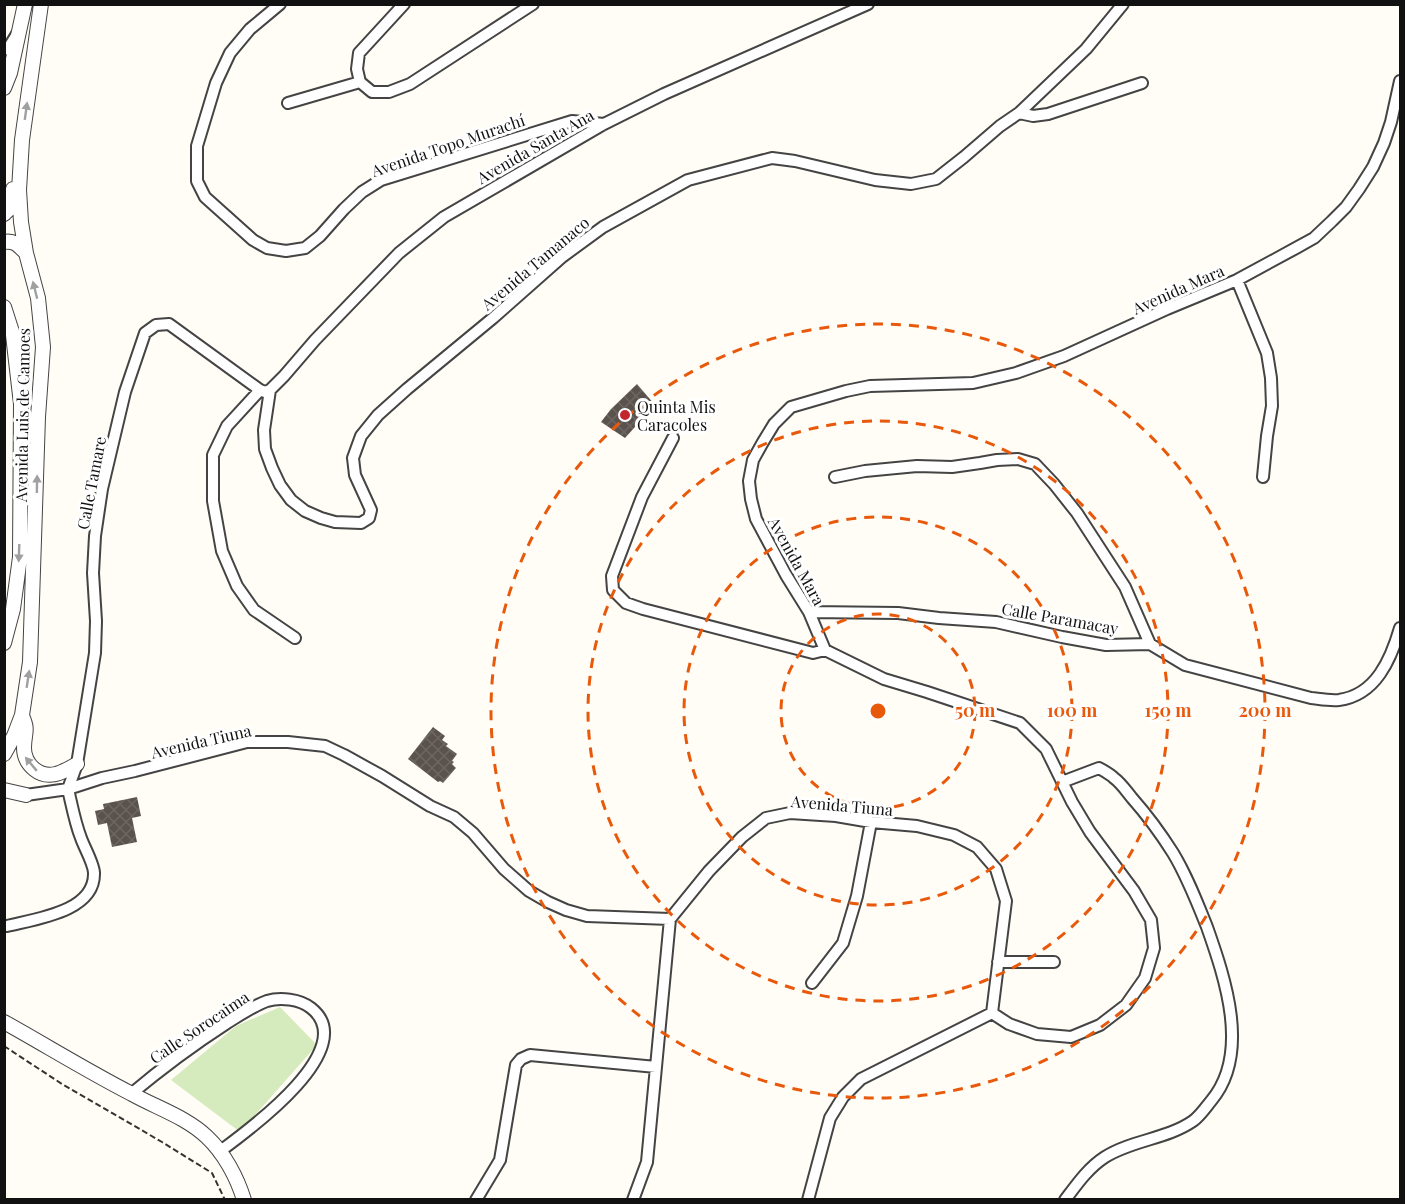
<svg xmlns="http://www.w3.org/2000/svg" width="1405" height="1204" font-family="'Playfair Display',serif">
	<defs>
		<pattern id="building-cross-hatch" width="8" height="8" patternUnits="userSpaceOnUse" patternTransform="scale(1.5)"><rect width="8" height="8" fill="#5a524d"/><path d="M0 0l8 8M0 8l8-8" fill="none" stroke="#6d6662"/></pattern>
	</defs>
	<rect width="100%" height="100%" fill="#fffdf5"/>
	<path fill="#d5ebbd" d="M280,1007L317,1045L240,1132L171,1080L236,1026Z"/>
	<path fill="url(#building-cross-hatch)" d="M637,384L655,405L625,438L601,422L611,409Z
		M433,727L445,736L442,740L448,744L446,746L457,754L452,761L454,762L452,764L456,768L443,783L440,781L438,782L408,759Z
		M137,797L141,816L132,818L137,842L112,847L107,823L98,825L95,811L104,809L103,804Z"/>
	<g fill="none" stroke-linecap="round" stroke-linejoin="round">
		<defs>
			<path id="minor" d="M280,4L250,29L230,53L216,83L197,146V181L205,197L253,240L267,248L286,251L305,248L320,236L344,209L362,192L381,180L572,121L604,124
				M404,4L359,53L357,69L360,82L372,92H389L410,84L533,4
				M4,50L9,47L17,34
				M288,103L360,82
				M1019,113L1033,116L1048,114L1142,83
				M1237,280L1267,353L1271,378L1272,406L1267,436L1263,477
				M260,390L227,426L213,455V501L222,551L237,586L254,610L295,638
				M270,390L264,430L265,449L272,468L280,485L291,500L305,511L321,518L335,522L361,523L369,518L371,510L355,475L353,458L361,436L378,415L407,389L493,318L562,257L603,227L688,180L772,158L795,161L875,180L911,184L936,179L964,157L1000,126L1019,113L1086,49L1123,4
				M270,390L284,376L315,340L399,253L444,217L604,124L664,94L868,4
				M673,438L642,497L612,576L613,590L626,603L643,609L813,653L825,650
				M835,477L865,471L917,466L952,467L980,463L997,460L1018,459L1035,464L1054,484L1077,513L1125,587L1150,644
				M809,612L898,613L939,618L996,622L1062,637L1106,645L1150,644L1185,665L1311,698C1320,699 1330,701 1339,700C1376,695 1391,659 1400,628
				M1062,782L1099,768C1104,771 1110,774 1114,778C1121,783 1127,792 1132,798C1147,815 1161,834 1173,853C1187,876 1197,902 1207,927C1225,978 1251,1054 1211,1101C1206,1107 1200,1116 1193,1121C1167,1139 1132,1140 1105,1157C1088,1168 1077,1184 1065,1200
				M68,789L77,764L95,653L96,621L93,573L95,536L102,489L125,392L145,333L156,325L169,324L260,390L265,392L270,390
				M26,795L68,789L102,778L135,771L247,742H288L325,746L344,755L382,776L430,806L454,817L473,833L504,869L529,891L548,902L566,910L587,916L670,919L709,871L742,837L766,818L790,813L836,816L871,822L917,826L954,835L977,847L996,869L1006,901L992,1013
				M7,926C35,919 95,912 94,873C94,864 84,847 81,838C75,823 72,806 68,789
				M998,962H1054
				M812,983L843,943L857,896L871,822
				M992,1013L1009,1024L1037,1034L1071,1037L1100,1025L1126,1005L1145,978L1154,948L1151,920L1134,891L1090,832L1072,802L1046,749L1020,723L927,692L884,679L825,650L809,612L786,575L756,519L751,499L749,481L753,460L763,442L774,424L791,407L846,391L870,386L973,383L1016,373L1064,356L1167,309L1237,280L1296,248L1314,238L1332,221L1346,207L1359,189L1373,167L1384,143L1391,122L1400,81
				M131,1094C162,1068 193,1045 227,1023C240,1015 253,1006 267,1001C280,997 300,999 311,1008C362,1048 249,1130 219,1152
				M476,1200L500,1160L516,1065L521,1059L530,1055L656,1067
				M633,1200L647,1162L670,919
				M808,1200L830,1118L843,1097L861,1079L992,1013"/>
			<path id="tertiary" d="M4,88L10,73L25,4
				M4,214L10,208L13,189
				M4,242C15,240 19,246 26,253
				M4,307L13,335L21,404L20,557L13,609L4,643
				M22,716C29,731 24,733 24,748C24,757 27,763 34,769C49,781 63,772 77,764
				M4,754L14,736L22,715L30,662L38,417L43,347L38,298L26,253L21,222L19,190L22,140L41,4
				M4,790L26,795
				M4,1022C47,1046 89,1072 132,1094C157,1108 186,1117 207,1137C224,1153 237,1177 244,1200"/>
		</defs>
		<use href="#minor" stroke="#444" stroke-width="14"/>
		<use href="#tertiary" stroke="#444" stroke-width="16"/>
		<path stroke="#333" stroke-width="2" stroke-dasharray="6 3" stroke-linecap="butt" d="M4,1046L62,1084L162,1142L212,1173L225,1200"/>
		<use href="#minor" stroke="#fff" stroke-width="10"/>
		<use href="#tertiary" stroke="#fff" stroke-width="14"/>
	</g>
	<defs><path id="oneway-solid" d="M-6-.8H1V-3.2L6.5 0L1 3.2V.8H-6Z" transform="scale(1.5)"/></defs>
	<g fill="#a0a0a0">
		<use href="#oneway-solid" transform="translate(26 111) rotate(-82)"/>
		<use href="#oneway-solid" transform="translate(35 290) rotate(-104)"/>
		<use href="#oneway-solid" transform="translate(37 484) rotate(-89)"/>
		<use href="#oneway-solid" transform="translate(19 553) rotate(92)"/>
		<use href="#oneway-solid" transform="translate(28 679) rotate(-81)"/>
		<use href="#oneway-solid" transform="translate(31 764) rotate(-130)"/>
	</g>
	<g fill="none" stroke="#e8590c" stroke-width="3" stroke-dasharray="10 8">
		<circle cx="878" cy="711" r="97"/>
		<circle cx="878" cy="711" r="194"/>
		<circle cx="878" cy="711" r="290"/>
		<circle cx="878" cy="711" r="387"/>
	</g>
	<circle fill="#c4262e" stroke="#fff" stroke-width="2" cx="625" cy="415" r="6"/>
	<g text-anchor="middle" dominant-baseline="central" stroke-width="6" stroke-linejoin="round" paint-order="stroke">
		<g font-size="16" fill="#111" stroke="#fff">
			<text transform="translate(448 145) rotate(-19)">Avenida Topo Murachí</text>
			<text transform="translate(535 146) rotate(-30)">Avenida Santa Ana</text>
			<text transform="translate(535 263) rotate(-40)">Avenida Tamanaco</text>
			<text transform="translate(1178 289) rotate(-24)">Avenida Mara</text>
			<text transform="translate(22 415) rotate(-89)">Avenida Luis de Camoes</text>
			<text transform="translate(91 483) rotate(-79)">Calle Tamare</text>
			<text transform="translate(797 561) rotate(61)">Avenida Mara</text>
			<text transform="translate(1060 618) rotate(10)">Calle Paramacay</text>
			<text transform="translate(201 741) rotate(-13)">Avenida Tiuna</text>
			<text transform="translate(842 805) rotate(5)">Avenida Tiuna</text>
			<text transform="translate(199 1027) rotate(-34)">Calle Sorocaima</text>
		</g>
		<g font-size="16" fill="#111" stroke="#fff" text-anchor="start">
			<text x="637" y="406">Quinta Mis<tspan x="637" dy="18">Caracoles</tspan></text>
		</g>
	</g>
	<circle cx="878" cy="711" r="9" fill="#e8590c" stroke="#fff" stroke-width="3"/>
	<g font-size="18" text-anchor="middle" font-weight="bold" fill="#e8590c" stroke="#fff" stroke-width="6" stroke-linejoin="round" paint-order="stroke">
		<text x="975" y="717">50 m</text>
		<text x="1072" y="717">100 m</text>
		<text x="1168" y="717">150 m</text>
		<text x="1265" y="717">200 m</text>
	</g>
	<rect width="1405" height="1204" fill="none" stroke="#111111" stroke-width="12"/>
</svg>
